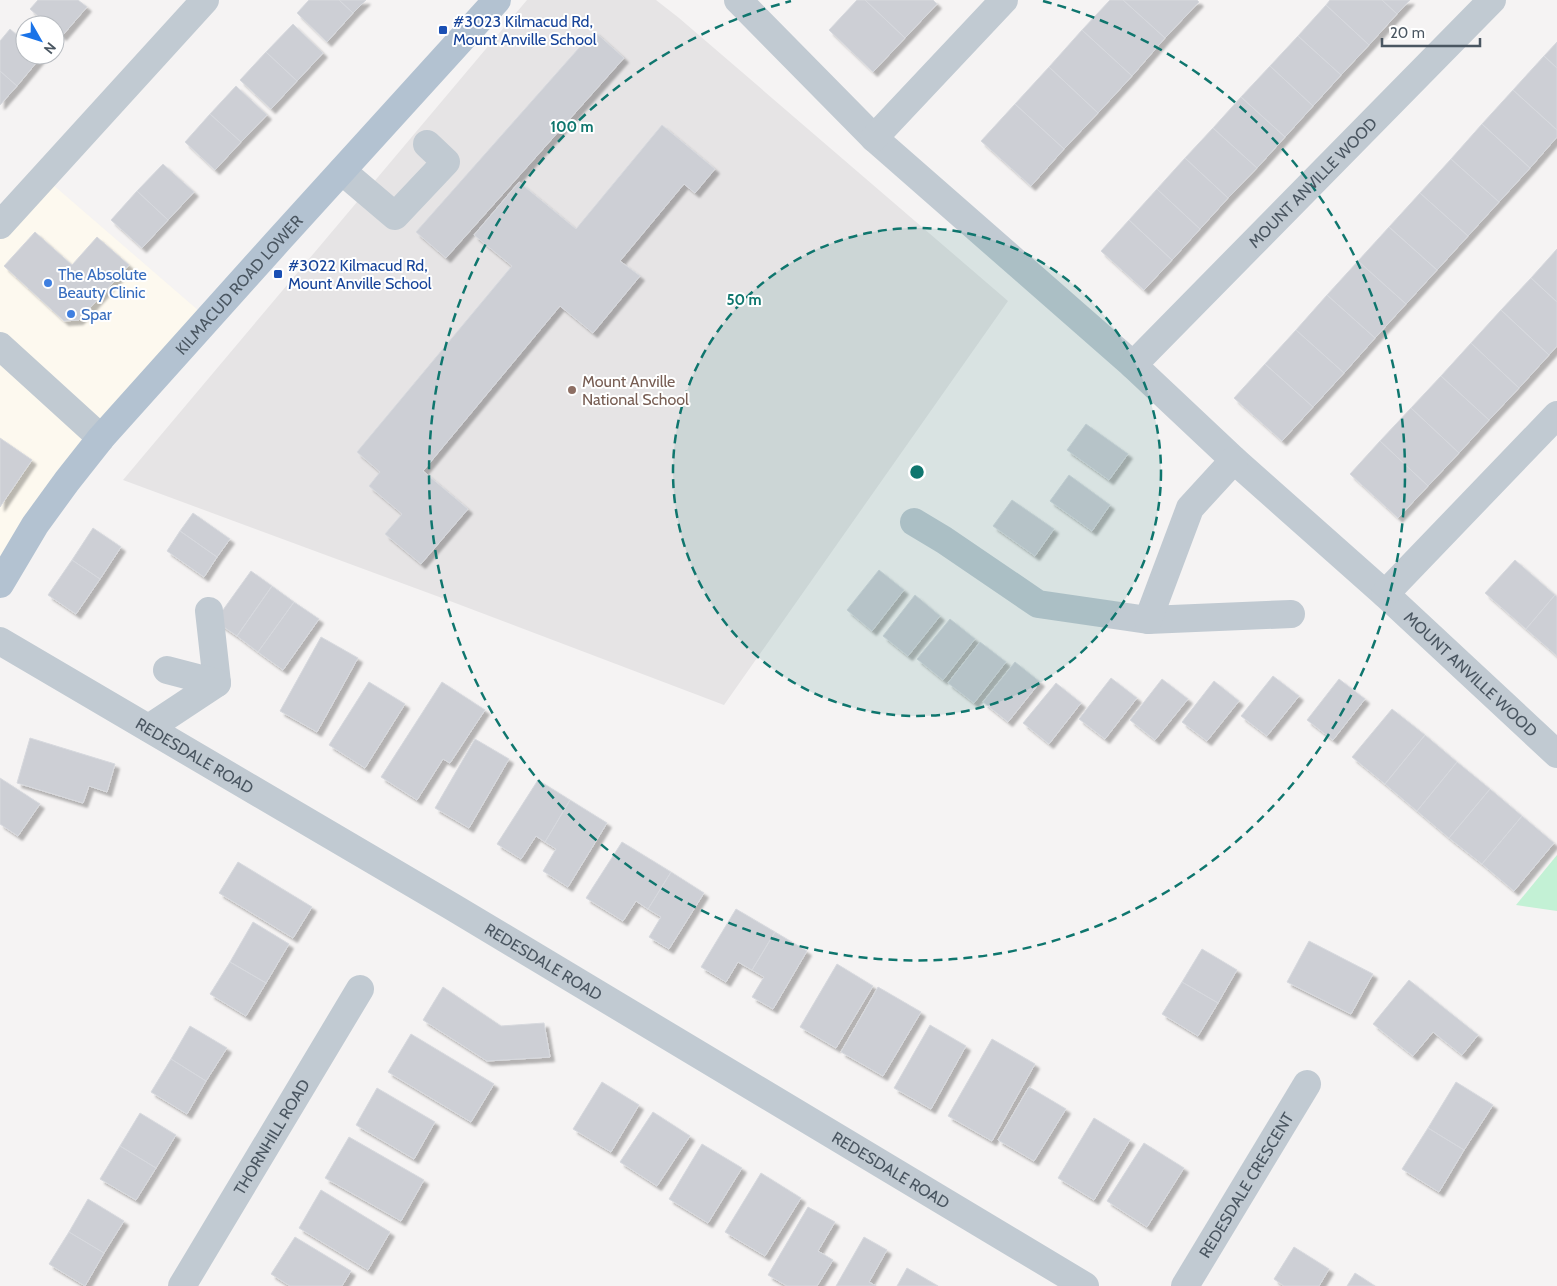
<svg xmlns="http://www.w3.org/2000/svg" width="1557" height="1286" font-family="Cabin,sans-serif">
	<defs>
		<filter id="shadow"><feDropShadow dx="4.5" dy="4.5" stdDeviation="1" flood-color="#0004"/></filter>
	</defs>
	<rect width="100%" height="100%" fill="#f5f3f3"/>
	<path fill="#fdf9ef" d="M44,177L206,317L0,586V225Z"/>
	<path fill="#e6e4e5" d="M527,0H656L679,18L1008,301L724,705L442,598L123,480Z"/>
	<path fill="#c3f1d5" d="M1557,855V911L1516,905Z"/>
	<path fill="#cdcfd5" stroke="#d7d9de" filter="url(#shadow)" d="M38,0H78L87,7L62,36L55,31V25H48L30,9Z
		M309,0H339L353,13L327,42L297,13Z
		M339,0H366L353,13Z
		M857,0H865L905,38L873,72L829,30Z
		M865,0H933L937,4L905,38Z
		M1110,0H1123L1165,38L1132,76L1082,30Z
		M1123,0H1197L1199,2L1165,38Z
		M1330,0H1382L1397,14L1369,45L1326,5Z
		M1382,0H1410L1397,14Z
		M1326,5L1369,45L1341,75L1298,36Z
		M293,24L323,53L297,81L266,52Z
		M10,29L25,42V55H40L41,57L17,86L0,71V41Z
		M1082,30L1132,76L1098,113L1049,67Z
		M594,31L624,58L446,258L416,232Z
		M1298,36L1341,75L1313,106L1270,66Z
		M1557,42V68L1544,56Z
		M266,52L297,81L271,109L240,80Z
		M1544,56L1557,68V130L1513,90Z
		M1270,66L1313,106L1285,137L1241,97Z
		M1049,67L1098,113L1064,149L1015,104Z
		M0,71L17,86L0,105Z
		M236,86L267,115L241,142L210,114Z
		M1513,90L1557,130V137L1530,168L1482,124Z
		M1241,97L1285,137L1257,168L1213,128Z
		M1015,104L1064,149L1031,186L981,141Z
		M210,114L241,142L215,170L185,142Z
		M1482,124L1530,168L1499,202L1451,159Z
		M662,125L715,169L695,193L684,184L620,261L640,276L593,333L560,306L423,471L468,509L421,564L385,534L402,514L369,486L380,472L357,452L512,266L474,235L519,182L576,229Z
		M1213,128L1257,168L1228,198L1185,158Z
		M1185,158L1228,198L1200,229L1157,189Z
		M1451,159L1499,202L1468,236L1420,193Z
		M163,164L194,192L168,220L137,191Z
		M1157,189L1200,229L1172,260L1129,220Z
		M137,191L168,220L142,248L111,220Z
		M1420,193L1468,236L1437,270L1389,227Z
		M1129,220L1172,260L1144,290L1101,251Z
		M1389,227L1437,270L1406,304L1358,261Z
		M35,232L72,265L97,237L129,265L79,320L64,321L4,266Z
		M1557,249V302L1531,278Z
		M1358,261L1406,304L1375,338L1327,295Z
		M1531,278L1557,302V346L1549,355L1501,310Z
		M1327,295L1375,338L1344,373L1296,330Z
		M1501,310L1549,355L1519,388L1471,343Z
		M1296,330L1344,373L1313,407L1265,364Z
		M1471,343L1519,388L1489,420L1441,376Z
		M1265,364L1313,407L1282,441L1234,398Z
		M1441,376L1489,420L1459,453L1411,408Z
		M1411,408L1459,453L1428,486L1380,441Z
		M1086,424L1128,454L1109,480L1067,450Z
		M0,438L32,460L0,507Z
		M1380,441L1428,486L1398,518L1350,474Z
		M1069,475L1110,505L1092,531L1050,501Z
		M1012,500L1054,529L1035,556L993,526Z
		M193,513L230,539L217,557L180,531Z
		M93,528L121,547L100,579L72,560Z
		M180,531L217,557L204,577L167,551Z
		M72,560L100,579L76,614L48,595Z
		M1515,560L1555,595L1526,629L1485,593Z
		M879,570L904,590L872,631L847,610Z
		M251,571L272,586L237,636L215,621Z
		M272,586L294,602L258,652L237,636Z
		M915,595L940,616L908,656L883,636Z
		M1555,595L1557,597V656L1526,629Z
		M294,602L319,619L283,670L258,652Z
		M950,619L975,639L943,680L917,659Z
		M321,637L358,658L317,732L280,711Z
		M980,642L1006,662L974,703L948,683Z
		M1015,662L1040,682L1008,722L983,702Z
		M1273,676L1299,696L1267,736L1241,716Z
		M1111,678L1137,698L1105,739L1079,719Z
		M1162,679L1188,699L1155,740L1130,720Z
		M1339,679L1365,699L1333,740L1307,720Z
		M1214,681L1239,701L1207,741L1182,722Z
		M369,682L405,704L365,768L329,745Z
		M442,682L485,710L450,763L443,759L417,800L381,777Z
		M1056,683L1081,703L1049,744L1023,723Z
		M1392,709L1425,735L1385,784L1352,757Z
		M1425,735L1457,762L1417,811L1385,784Z
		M30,738L115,764L107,792L89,786L83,803L17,783Z
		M475,739L509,759L469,828L435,808Z
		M1457,762L1490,789L1449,838L1417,811Z
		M0,778L40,804L18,836L0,824Z
		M538,780L570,800L545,842L536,836L521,859L497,844Z
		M1490,789L1522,816L1482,864L1449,838Z
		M570,800L607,823L568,887L543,871L556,849L545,842Z
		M1522,816L1554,843L1514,891L1482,864Z
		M622,842L671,872L648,909L636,901L623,921L586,898Z
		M238,862L312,907L293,938L219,893Z
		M671,872L704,893L669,949L649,937L661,917L648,909Z
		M736,909L775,932L752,970L738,962L726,982L701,967Z
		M253,922L289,944L266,983L230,962Z
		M775,932L807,951L773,1009L752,997L764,977L752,970Z
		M1309,941L1373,974L1351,1014L1287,982Z
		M1202,949L1237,970L1218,1003L1182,982Z
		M230,962L266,983L246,1016L210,994Z
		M837,964L873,986L836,1048L800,1027Z
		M1409,980L1478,1035L1462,1055L1433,1032L1413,1056L1373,1024Z
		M1182,982L1218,1003L1198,1036L1162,1014Z
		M443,987L501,1026L544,1023L550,1057L487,1061L423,1020Z
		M878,987L921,1012L883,1076L841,1052Z
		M930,1025L966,1046L931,1109L894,1088Z
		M190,1026L227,1048L206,1081L171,1059Z
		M411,1034L494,1084L471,1122L388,1072Z
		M992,1039L1035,1064L992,1141L948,1116Z
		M171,1059L206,1081L187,1114L151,1092Z
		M602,1082L639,1105L611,1152L573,1129Z
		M1456,1082L1493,1105L1464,1150L1428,1128Z
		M1029,1087L1066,1109L1034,1161L998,1140Z
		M377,1088L435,1122L414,1159L356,1125Z
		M653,1112L690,1136L657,1186L620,1162Z
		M140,1113L176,1135L156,1168L120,1146Z
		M1094,1118L1130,1140L1094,1200L1058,1178Z
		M1428,1128L1464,1150L1439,1192L1402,1169Z
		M349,1137L424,1180L401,1221L325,1178Z
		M1144,1143L1184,1168L1147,1227L1107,1201Z
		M702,1144L742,1168L708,1223L669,1199Z
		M120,1146L156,1168L136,1200L100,1179Z
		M761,1173L801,1198L765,1256L725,1232Z
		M321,1190L390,1232L368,1270L299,1228Z
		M88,1199L124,1221L104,1253L69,1232Z
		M808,1207L835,1222L818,1251L833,1260L817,1286H787L768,1275Z
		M69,1232L104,1253L85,1286L49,1264Z
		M295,1237L351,1271L342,1286H290L271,1274Z
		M864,1237L887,1250L869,1282L876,1286H836Z
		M1294,1247L1329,1269L1319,1286H1284L1274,1279Z
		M907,1268L938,1286H897Z
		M1355,1273L1375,1286H1347Z"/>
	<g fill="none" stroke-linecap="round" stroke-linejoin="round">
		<g stroke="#c1cad2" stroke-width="28">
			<path id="s1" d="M738,0L874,138L1133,365L1234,460L1385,594L1557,754"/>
			<path d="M874,138L1004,0"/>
			<path d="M342,171L395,216L446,162L427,144"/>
			<path d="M0,225L205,0"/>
			<path d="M0,346L101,438"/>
			<path id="s2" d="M1133,365L1492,0"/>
			<path d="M914,522L944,540L1038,604L1148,620L1291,614"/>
			<path d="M1385,594L1557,415"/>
			<path d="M209,611L217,683"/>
			<path d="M1148,620L1190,508L1234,460"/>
			<path id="s3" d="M0,641L451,906L1085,1286"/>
			<path d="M149,728L217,683L167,670"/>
			<path id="s4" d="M182,1286L360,989"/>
			<path id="s5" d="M1185,1286L1307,1084"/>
		</g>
		<path stroke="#b3c2d1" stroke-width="28" id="s6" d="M0,584L35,525L67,481L101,438L277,242L497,0"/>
	</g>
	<circle cx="917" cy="472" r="244" fill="#0f766e" fill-opacity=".12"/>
	<g fill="none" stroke="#0f766e" stroke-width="2.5" stroke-dasharray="9 6">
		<circle cx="917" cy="472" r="244"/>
		<path d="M1043 1A488 488 0 1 1 791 1"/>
	</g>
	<g fill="#1a4fb4" stroke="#fff" stroke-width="2">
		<rect x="438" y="25" width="10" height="10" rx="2.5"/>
		<rect x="273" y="269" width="10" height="10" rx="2.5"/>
	</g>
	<g fill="#3f7fe0" stroke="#fff" stroke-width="2">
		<circle cx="48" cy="283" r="5"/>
		<circle cx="71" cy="314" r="5"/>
	</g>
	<circle fill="#8d6e63" stroke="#fff" stroke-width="2" cx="572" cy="390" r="5"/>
	<g text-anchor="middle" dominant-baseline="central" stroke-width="4" stroke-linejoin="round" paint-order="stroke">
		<g font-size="16" fill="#164399" stroke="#fff" text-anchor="start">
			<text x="453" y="21">#3023 Kilmacud Rd,<tspan x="453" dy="18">Mount Anville School</tspan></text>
			<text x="288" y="265">#3022 Kilmacud Rd,<tspan x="288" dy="18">Mount Anville School</tspan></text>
		</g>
		<g font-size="16" fill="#4a5661" stroke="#fff">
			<text stroke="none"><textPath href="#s2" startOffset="256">MOUNT ANVILLE WOOD</textPath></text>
			<text stroke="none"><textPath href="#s6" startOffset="384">KILMACUD ROAD LOWER</textPath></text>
			<text stroke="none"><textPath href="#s1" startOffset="996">MOUNT ANVILLE WOOD</textPath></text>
			<text stroke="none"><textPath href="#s3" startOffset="226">REDESDALE ROAD</textPath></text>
			<text stroke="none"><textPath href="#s3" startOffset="631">REDESDALE ROAD</textPath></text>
			<text stroke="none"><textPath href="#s4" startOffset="174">THORNHILL ROAD</textPath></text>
			<text stroke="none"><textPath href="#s3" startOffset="1036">REDESDALE ROAD</textPath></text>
			<text stroke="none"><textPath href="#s5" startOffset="118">REDESDALE CRESCENT</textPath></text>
		</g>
		<g font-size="16" fill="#366cbe" stroke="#fff" text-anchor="start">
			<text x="58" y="274">The Absolute<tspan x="58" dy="18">Beauty Clinic</tspan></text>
			<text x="81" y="314">Spar</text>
		</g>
		<g font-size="16" fill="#785e54" stroke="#fff" text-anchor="start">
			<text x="582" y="381">Mount Anville<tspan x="582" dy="18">National School</tspan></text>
		</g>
	</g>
	<circle cx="917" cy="472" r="8" fill="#0f766e" stroke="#fff" stroke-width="2.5"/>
	<g font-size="15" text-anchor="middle" font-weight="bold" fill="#0f766e" stroke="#fff" stroke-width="4" stroke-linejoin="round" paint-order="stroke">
		<text x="572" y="132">100 m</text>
		<text x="744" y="305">50 m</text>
	</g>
	<g transform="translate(40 40) rotate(129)"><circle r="24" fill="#ffffff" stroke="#b7bbc0"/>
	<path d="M0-4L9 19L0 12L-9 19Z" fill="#1a73e8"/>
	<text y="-8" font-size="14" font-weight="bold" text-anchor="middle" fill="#4a5661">N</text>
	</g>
	<path d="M1382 38v8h98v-8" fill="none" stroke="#4a5661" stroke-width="2.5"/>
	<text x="1390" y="38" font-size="15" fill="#4a5661" stroke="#ffffff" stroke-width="4" paint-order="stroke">20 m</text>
</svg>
